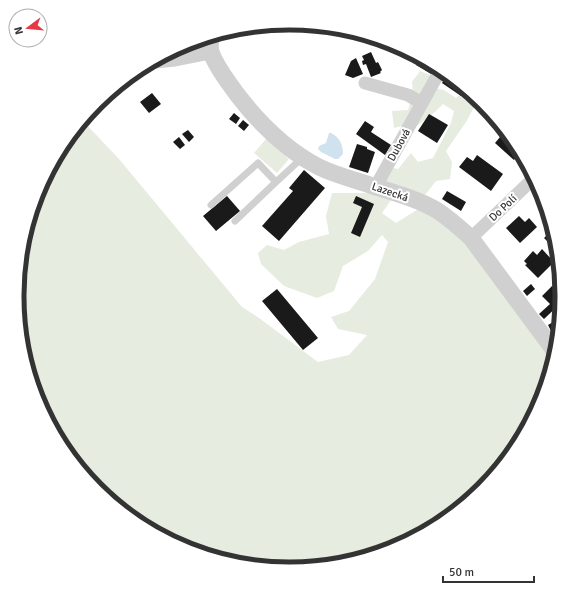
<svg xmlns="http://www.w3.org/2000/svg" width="579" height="592" font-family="Signika,sans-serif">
	<rect width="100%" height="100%" fill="#fff"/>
	<path fill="#e6ecdf" d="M420,71L432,76L427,86L444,90L456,98L466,90L478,100L466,122L446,151L452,162L450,179L436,181L421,200L398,190L382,213L396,223L420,208L457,231L555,356L541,400L516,448L482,489L441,523L394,548L342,563L289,568L236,563L185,548L138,522L97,489L63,447L38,400L22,349L17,296L22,243L38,192L63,144L83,121L119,159L242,307L259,318L318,362L349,355L367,335L338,329L331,317L349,311L375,279L388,242L382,235L368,251L343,266L334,291L317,298L284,286L261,264L258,253L267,245L284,250L299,242L329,234L326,216L332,193H375L384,166L398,169L411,153L418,162L433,158L451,123L454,111L443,104L436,111L417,126L406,125L394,128L392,111L408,110L413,93L412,82Z
		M266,139L289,159L277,173L254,153Z"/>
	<path fill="#cfe2ee" d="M329,133H331C339,137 343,144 343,154L338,159H335L321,152L318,149L319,146L326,143Z"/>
	<path fill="#1a1a1a" d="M371,52L376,63L378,62L382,70L380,72L381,73L371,77L366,64L363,65L362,61L364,60L362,56Z
		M356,58L363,74L353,78L345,75L351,61Z
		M420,58L436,67L431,74L416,65Z
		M447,75L465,90L461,96L442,83Z
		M152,93L161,104L149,113L140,102Z
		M234,113L240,118L236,124L229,119Z
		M429,114L448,125L437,143L418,131Z
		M243,120L249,125L244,131L238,126Z
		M365,121L374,127L371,132L391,145L385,155L356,134Z
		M188,130L194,137L189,142L182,134Z
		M505,131L516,145L520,152L514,160L495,143Z
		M179,137L185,145L180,149L173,142Z
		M357,144L367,147V149L375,152L368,173L349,167Z
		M477,155L503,174L491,191L459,167L467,157L473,161Z
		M304,170L325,188L279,241L262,226L293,191L289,188Z
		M447,191L466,202L461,211L442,199Z
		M227,196L240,211L216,231L203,216Z
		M356,196L374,204L360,237L351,233L362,207L353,203Z
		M519,216L525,222L529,218L537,227L520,243L506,228Z
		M553,229L555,236L548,242L544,238Z
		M542,249L554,262L538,278L525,265L527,264L524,261L533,251L537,255Z
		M531,284L535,289L527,296L523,291Z
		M552,286L562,296L561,303L544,319L539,314L550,304L542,296Z
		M277,289L318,338L303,350L262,301Z
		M555,321L559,326L551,331L548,325Z"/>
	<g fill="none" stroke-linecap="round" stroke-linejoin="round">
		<path stroke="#d0d0d0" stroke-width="7" d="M211,205L258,163L276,182L302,158
			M235,221L276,182"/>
		<path stroke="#d0d0d0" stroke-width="13" d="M365,83L408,95L422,103L376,186
			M422,103L441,69
			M471,238L534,178"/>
		<path stroke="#d0d0d0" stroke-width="17" d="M211,37C211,41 209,47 211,52C216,67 227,80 236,93C258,122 286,150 319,167C337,176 357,180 376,187C396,193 420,200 438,211C450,219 460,228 471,238L556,353
			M155,60L175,58L210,51"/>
	</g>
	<g text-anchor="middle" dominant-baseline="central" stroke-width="4" stroke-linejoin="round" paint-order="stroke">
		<g font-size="11" fill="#333" stroke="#fff">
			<text transform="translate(399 145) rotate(-61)">Dubová</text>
			<text transform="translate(390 192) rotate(19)">Lazecká</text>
			<text transform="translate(503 208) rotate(-43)">Do Polí</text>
		</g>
	</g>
	<path d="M0 0H579V592H0ZM289 30H290A265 265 0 0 1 555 295V297A265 265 0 0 1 290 562H289A265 265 0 0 1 24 297V295A265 265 0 0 1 289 30Z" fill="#fff" fill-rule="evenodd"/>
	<path fill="none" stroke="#333" stroke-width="5" d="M289 30H290A265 265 0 0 1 555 295V297A265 265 0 0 1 290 562H289A265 265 0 0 1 24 297V295A265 265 0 0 1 289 30Z"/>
	<g transform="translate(28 28) rotate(254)"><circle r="19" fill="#ffffff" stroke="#adadad"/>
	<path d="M0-3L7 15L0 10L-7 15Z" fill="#e63946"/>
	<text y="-6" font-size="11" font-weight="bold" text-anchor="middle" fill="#333333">N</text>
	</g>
	<path d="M443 576v6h91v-6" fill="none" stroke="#333333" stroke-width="2"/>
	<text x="449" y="576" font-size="12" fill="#333333" stroke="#ffffff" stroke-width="3" paint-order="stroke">50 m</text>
</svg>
